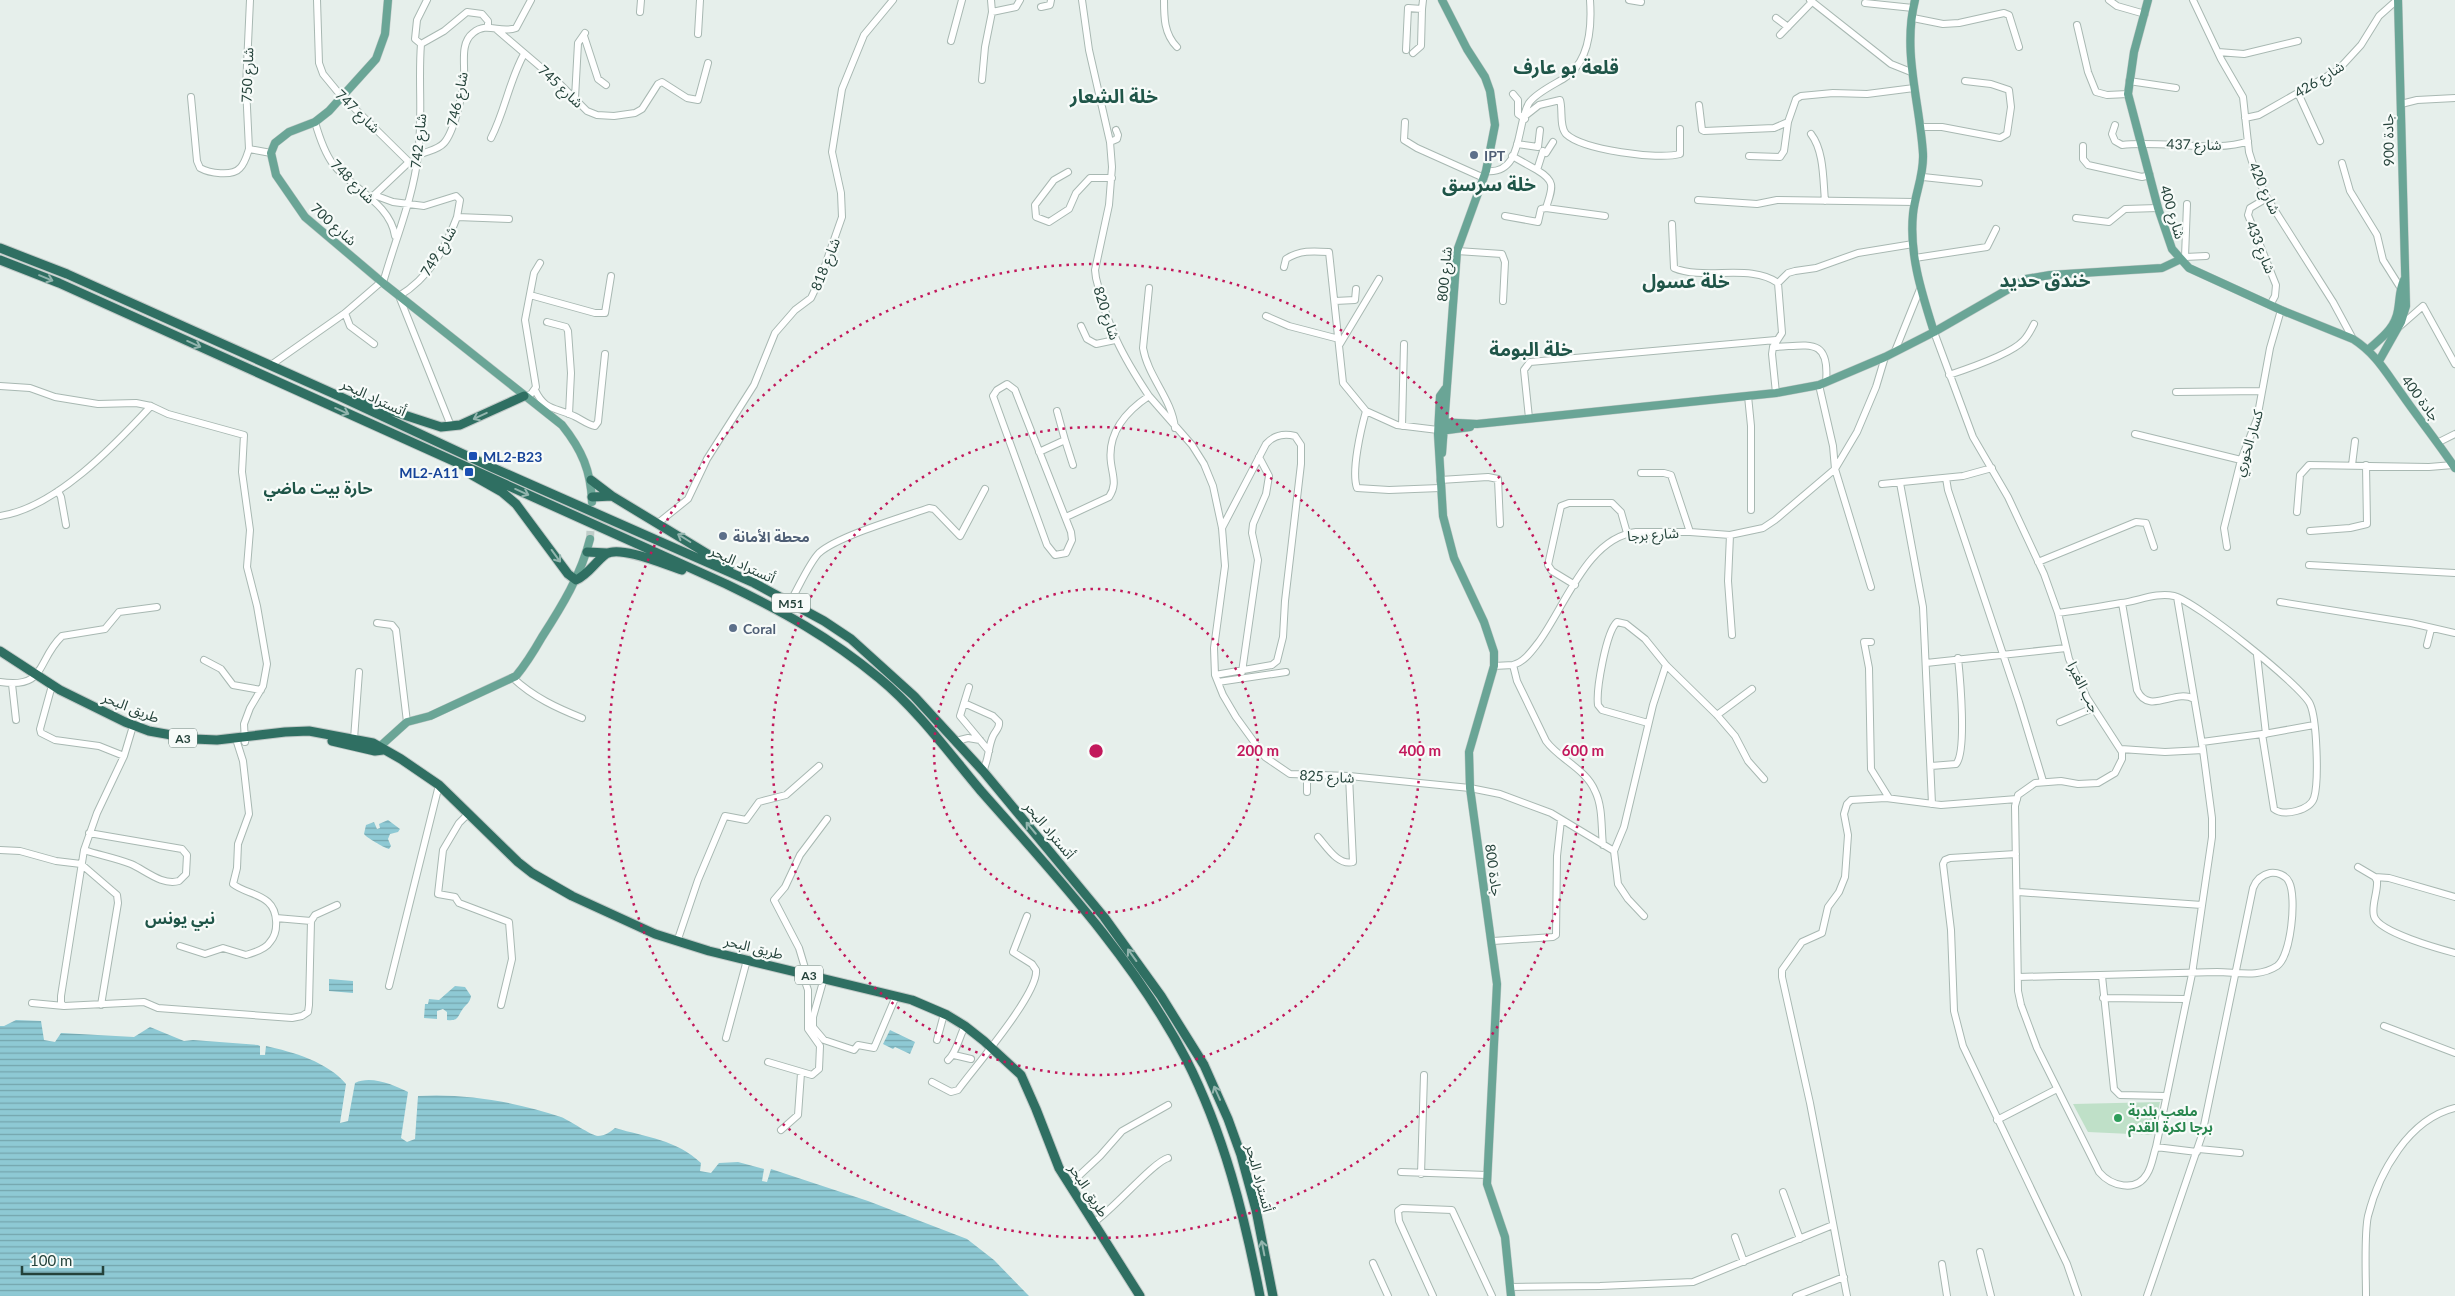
<svg xmlns="http://www.w3.org/2000/svg" width="2455" height="1296" font-family="Lato,'Noto Sans Arabic',sans-serif">
	<defs>
		<pattern id="water-rules" width="6" height="5" patternUnits="userSpaceOnUse" patternTransform="scale(1.25)"><rect width="6" height="5" fill="#8ec9d4"/><path d="M0 2.5h6" fill="none" stroke="#74a5ad"/></pattern>
	</defs>
	<rect width="100%" height="100%" fill="#e6efeb"/>
	<path fill="#bfe0c8" d="M2160,1102L2152,1135L2088,1132L2073,1104Z"/>
	<path fill="url(#water-rules)" d="M388,820L400,829L398,832L390,834L388,839L391,846L389,849C383,847 367,838 364,834L366,825L374,822L377,829L380,828L379,824Z
		M329,979L353,981V993L329,991Z
		M455,986L465,987L471,996C470,1003 466,1004 462,1010C457,1018 458,1021 447,1020V1012L443,1009L437,1011V1019L424,1018L425,1004H428L429,999L439,1000Z
		M16,1020L41,1021L44,1040L55,1042L61,1033L134,1037L150,1027L184,1041L193,1040L258,1045L260,1046V1055H265L266,1046C293,1052 328,1062 346,1084L340,1123L348,1121L355,1083C371,1075 394,1085 408,1092L401,1138L407,1142L415,1139L418,1096C465,1093 516,1102 561,1117C571,1121 590,1135 598,1136C605,1136 610,1132 615,1128C646,1137 677,1140 701,1163L700,1171L711,1173L719,1163L738,1162L764,1169L762,1181L767,1182L771,1169L868,1201L967,1239L994,1260L1029,1296H0V1026H4Z
		M890,1030L915,1042L910,1054L895,1047L893,1049L883,1044Z"/>
	<g fill="none" stroke-linecap="round" stroke-linejoin="round">
		<path stroke="#bfccc8" stroke-width="8" stroke-dasharray="8 4" stroke-linecap="butt" d="M590,539L592,502"/>
		<defs>
			<path id="minor" d="M250,0L246,87L249,149L271,153
				M317,0L319,63L323,74L337,91L409,162L370,199
				M1164,0C1164,17 1164,34 1177,47
				M1629,0L1641,2
				M1810,0L1891,64L1911,72
				M2109,0L2117,6L2145,14
				M2193,0L2221,59L2243,97L2249,152L2256,174L2267,198L2333,302L2353,339
				M1865,3L1913,8
				M1041,7L1050,5L1051,0
				M640,12L641,0
				M992,12L1016,7L1020,0
				M1776,18L1788,27
				M1913,18L1943,24L1959,23L2004,13L2009,15L2019,47
				M2077,25L2088,72L2096,92L2107,95L2128,94
				M496,29L557,81L587,111L597,115L614,116L635,113L642,109L658,84L662,82L687,98L698,100L708,63
				M698,34L700,0
				M1780,35L1812,2
				M584,36L598,79L606,85
				M951,41L962,0
				M421,44L444,31L467,12L482,14L488,21V25
				M1406,50L1408,8L1422,9L1423,0
				M2218,52L2244,54L2298,41
				M1413,53L1421,46L1422,9
				M982,80L985,47L992,12L991,0
				M2129,81L2176,88
				M2298,93L2320,141
				M1513,94L1518,100V114L1525,119
				M191,97L197,161L200,168C209,173 232,177 240,168C245,163 247,155 249,149
				M575,98L578,43L585,33
				M2401,104L2417,100L2455,98
				M1699,105L1702,130L1704,131L1774,128L1788,122L1796,99L1801,96L1833,93L1867,94L1914,88
				M1525,116L1539,105L1560,100C1563,109 1559,126 1566,134C1583,150 1658,160 1680,154V129
				M2245,118L2259,115L2338,70L2361,45L2379,16L2397,0
				M315,122C319,136 324,152 333,164C352,189 390,203 395,236
				M1405,122L1404,140L1417,148L1484,178
				M2115,125L2112,134L2115,141L2122,145C2158,140 2219,153 2248,141
				M1920,127H1942L2000,138L2007,134L2011,107L2009,90L1991,84L1965,81
				M1811,134C1824,151 1823,179 1825,201
				M491,138C505,111 509,81 524,54
				M1110,142L1117,139L1118,135L1116,130
				M1517,144L1538,147L1540,130
				M2083,146V159L2088,165L2142,177L2150,175
				M1543,151L1546,153L1553,142
				M1512,156L1537,170L1543,151
				M1749,156L1780,157L1784,151L1788,122
				M416,157C424,151 437,151 444,143C454,132 463,93 464,77C465,63 460,43 473,33C487,21 500,34 516,28L531,0
				M2342,163L2350,191L2377,235L2383,260L2400,287H2405
				M1537,170C1557,182 1552,188 1546,208
				M1486,171C1524,175 1516,123 1529,103C1536,93 1553,85 1563,79C1590,63 1592,28 1590,0
				M1068,172L1054,180L1035,205L1036,217L1049,222L1069,209L1076,193L1090,178H1112
				M1923,177L1979,183
				M374,195L393,202L424,206L456,196L460,200L457,217
				M2267,198L2250,208L2248,215L2276,285L2275,296L2270,305
				M1698,200L1757,204L1777,200L1915,202
				M1505,216L1538,222L1541,209L1546,208L1605,216
				M2076,218L2109,222L2125,209L2158,208
				M1672,224L1674,268C1705,281 1751,263 1778,283L1788,273L1795,271L1816,268L1858,253L1913,244
				M1457,251L1502,254L1505,262L1503,301
				M2185,257L2206,256
				M1915,258L1987,247L1996,229
				M2179,260L2185,257L2187,204
				M1284,267L1286,259C1300,250 1313,251 1329,252L1343,383L1366,411L1397,425L1438,430
				M383,283C395,240 413,199 418,155C423,118 418,81 421,44L415,39L417,20L427,0
				M1149,288L1143,348C1148,377 1172,399 1175,428
				M530,295L595,313H605L611,276
				M1335,301L1355,300L1356,289
				M345,313L350,326L374,344
				M1266,316L1289,326L1339,339
				M547,322L566,327L568,331L571,373L569,414
				M1081,326L1087,339L1096,344L1115,340
				M2399,327L2423,306L2455,364
				M1934,332L1973,437L2008,497L2044,574L2058,613L2069,659L2087,698L2122,752V759L2115,773L2098,783L2078,784L2061,781L2035,783L2018,795L2015,806L2018,991L2021,1005L2037,1048L2099,1172C2111,1186 2136,1193 2147,1174C2152,1166 2153,1156 2156,1147L2192,974L2212,837V818L2203,750L2177,597
				M1340,344L1379,279
				M1773,347C1808,346 1830,336 1826,382
				M1895,351L1920,289
				M271,365L345,313L381,282
				M1949,375C1967,369 2011,354 2023,341C2028,336 2031,330 2034,324
				M1007,384L1015,390L1071,532L1072,540L1066,553L1055,555L1047,545L993,396L997,390Z
				M1819,385L1833,446L1835,469L1871,587
				M0,386L30,388L55,397L98,404L136,403L151,406L168,414L244,435L242,472L250,530L247,567L257,606L267,664L263,686L250,708L244,724L245,742
				M535,390C545,411 555,407 574,416C581,419 588,425 595,426L598,422L605,354
				M2176,392L2262,391
				M1776,393L1772,354L1773,347L1782,333L1778,283
				M524,396L531,394L536,387L525,320L534,273L540,263
				M1149,396L1192,445L1204,464L1213,486L1222,528L1225,566L1214,648L1215,675L1223,695L1236,717L1265,757L1290,774L1349,776L1470,788L1500,794L1551,813L1614,851L1618,884L1628,899L1644,916
				M1748,396L1751,426V510
				M1366,411C1361,429 1351,471 1357,488L1389,490L1440,488
				M1529,418L1524,370L1530,362L1776,340
				M451,426L399,296C429,278 445,249 457,217L509,219
				M1402,426L1404,344
				M2135,434L2241,460
				M1065,440L1073,465
				M2439,442L2455,434
				M1039,452L1065,440L1057,411
				M2352,465L2355,441
				M1641,473H1664L1671,475L1690,532
				M1946,478L1948,490L2019,702L2043,781
				M1440,480L1488,477L1498,479L1500,524
				M1900,483L1923,607L1932,804
				M1882,484L1963,476L1992,468
				M58,491L61,497L66,525
				M2297,512L2300,475L2309,465L2429,467L2453,465
				M0,516C55,508 114,446 151,406
				M1066,517L1109,497C1117,485 1113,477 1111,463C1107,433 1125,412 1149,396C1121,354 1108,328 1096,278L1095,270L1109,205L1112,167L1110,142L1089,50L1082,0
				M658,523L688,499L707,459L754,385L775,333L795,310L811,298L821,277L842,217L841,193L832,152L842,89L864,35L893,0
				M2310,531L2350,528L2367,524L2366,465
				M1730,535L1728,581L1732,635
				M2227,547L2224,528L2241,460L2257,419L2270,348L2281,310
				M2038,562L2136,522L2146,523L2154,547
				M2309,565L2455,573
				M1575,585L1552,571L1548,565L1561,506L1569,503H1612L1621,512L1627,533
				M790,602C798,589 809,563 819,553C838,536 903,517 929,508L934,509L960,536L985,489
				M2280,602L2411,623L2455,633
				M2122,603L2137,690C2149,716 2175,688 2194,699
				M2058,613C2079,610 2100,607 2121,603C2138,601 2157,592 2174,596C2195,601 2301,685 2310,704C2317,719 2319,782 2314,798C2310,810 2284,817 2274,809L2262,734L2202,742
				M377,623L392,625L396,630L407,722
				M1871,642H1864L1869,668L1871,769L1889,798
				M2427,645L2431,629
				M2257,655L2266,734
				M204,660L221,669L233,685L261,690
				M1926,663L2066,648
				M1513,665C1524,662 1531,652 1538,643C1565,607 1587,538 1636,532H1690L1730,535L1763,528L1775,520L1835,469L1857,432L1876,387L1885,357
				M1494,666L1513,665L1517,681L1546,741C1559,759 1586,769 1595,791C1603,807 1601,828 1603,845
				M1242,672L1258,560L1252,533L1253,524L1266,494L1269,476L1259,457
				M1215,675L1272,665L1277,661L1283,637L1285,601L1301,464V445L1295,436C1283,433 1274,435 1266,444L1222,528
				M513,678C533,697 557,708 582,718
				M0,682C47,689 36,661 62,636L105,629L119,612L157,607
				M1218,682L1286,672
				M12,684L16,720
				M969,687L960,716L989,751
				M51,689L40,729L41,733L55,740L99,746L124,756
				M964,703L993,716L999,722C1000,728 996,730 993,736C988,747 989,759 983,771
				M1717,715L1752,689
				M2060,722L2093,708
				M1648,723L1602,710L1598,705C1596,690 1606,632 1617,622L1626,624L1645,639L1666,665L1717,715L1735,736L1748,761L1764,779
				M133,726L124,756L97,813L84,850L61,996V1003L64,1006L144,1002L158,1008L292,1018L302,1016L308,1012L309,1005L311,921L315,915L337,905
				M2264,734L2314,725
				M354,739L359,672
				M956,741L968,738L980,740
				M2121,749L2165,752L2203,750
				M1931,766L1956,764C1967,752 1960,677 1958,658
				M1307,792V775
				M468,814L459,823L443,850L438,894L455,897L459,903L509,922L512,959L501,1005
				M1318,837C1327,847 1338,866 1353,862L1349,776
				M0,850L20,851L56,861L81,864L117,895L118,903L101,1005
				M84,850C99,855 116,858 131,864C145,870 162,886 179,881L186,874L187,855L182,849L89,833
				M1614,851L1624,827L1653,705L1666,665
				M2016,854L1950,858L1945,860L1943,864L1951,930L1954,1011L1963,1046L2067,1264L2078,1296
				M2358,867L2375,877L2377,881C2378,892 2371,906 2374,916C2378,932 2440,949 2455,953
				M2375,877L2389,878L2455,897
				M2018,892L2202,905
				M276,918L311,921
				M1493,941L1553,937L1556,935L1557,856L1561,820
				M677,942L698,880L725,816L746,820L759,802L786,795L819,766
				M180,946L205,954L223,948L246,955C253,953 266,949 270,942C279,932 278,911 268,902C258,893 243,892 233,884L237,868L238,844L249,814L243,761L236,739
				M2102,976L2114,1089L2120,1095L2166,1096
				M2018,977L2217,972C2237,972 2259,978 2277,966C2291,956 2297,897 2289,882C2286,875 2277,872 2270,873C2261,875 2256,880 2253,888L2202,1135L2147,1296
				M824,978L813,1017V1027L824,1040L854,1050L858,1045L874,1048L896,996
				M389,986L439,785
				M2103,998L2185,999
				M32,1003L64,1006
				M2384,1026L2455,1053
				M726,1038L747,960
				M937,1040L944,1014
				M954,1055L971,1059
				M948,1060C957,1052 959,1037 965,1026
				M768,1062L812,1075L819,1069L820,1046L808,1029V990L802,973L805,968L799,948L774,900L785,887L800,855L827,819
				M932,1082L951,1092L958,1090C974,1068 1039,993 1036,970L1032,964L1013,952L1027,916
				M1997,1120L2057,1089
				M781,1130L798,1115L801,1073
				M2156,1147L2197,1152
				M2199,1149L2240,1153
				M1401,1172L1487,1175
				M1421,1174L1424,1075
				M1069,1185L1100,1156L1122,1131L1168,1105
				M1783,1192L1800,1239
				M1093,1223C1113,1210 1153,1162 1168,1158
				M1735,1237L1744,1262
				M1980,1252L1991,1296
				M1373,1263L1388,1296
				M1942,1264L1947,1296
				M1510,1287L1600,1286L1693,1282L1833,1225
				M1433,1296L1399,1221L1398,1211L1402,1208L1452,1210L1492,1296
				M1796,1296L1844,1277
				M1847,1296L1810,1103L1782,977V970L1802,942L1822,933L1828,907L1839,892L1845,877L1848,835L1844,814L1847,804L1851,800L1886,798L1941,805L2017,799
				M2366,1296C2366,1276 2364,1234 2368,1216C2379,1172 2409,1119 2455,1108"/>
			<path id="major" d="M388,0L385,34L376,59L329,111L315,122L289,132L275,143L271,153L276,175L305,217L383,283L562,425C582,450 591,471 592,502
				M1915,0C1902,52 1920,103 1923,154C1924,176 1915,193 1913,214C1909,255 1922,294 1934,332
				M2148,0L2134,52L2128,94L2158,208L2172,249L2189,268L2281,310L2353,339C2376,354 2385,371 2401,393C2419,419 2437,441 2455,468
				M2368,350C2381,338 2395,329 2398,310C2400,300 2399,290 2404,280
				M2379,361L2401,322L2406,306L2398,0
				M1445,389L1440,396L1438,434L1443,516L1454,558L1484,622L1494,652V666L1469,752L1470,788L1497,984L1487,1184L1505,1237L1511,1296
				M1439,422L1477,424L1776,393L1819,385L1885,357L1934,332L2026,279L2050,275L2162,268L2179,260
				M1440,431L1470,427
				M1442,453L1457,251L1486,171L1495,125L1490,91L1485,77L1467,49L1442,0
				M376,750L407,722L430,716L516,676C526,664 534,651 542,637C562,606 581,575 590,539"/>
			<path id="highway" d="M0,248L67,274L341,397L491,467L754,583L824,621L851,639L914,696L983,771L1104,917L1161,996L1204,1065L1228,1119L1241,1155L1256,1210L1273,1296
				M0,260L59,283L726,584C784,612 829,637 879,678C918,710 949,753 981,791C1055,875 1134,959 1186,1059C1224,1134 1244,1214 1260,1296
				M355,399L441,427L460,425L524,396
				M472,475L502,492L516,504L568,574L576,580C589,574 595,562 606,554C620,545 666,565 682,570
				M591,480L612,496L729,567
				M592,497L612,496
				M587,552L607,553
				M0,651L60,690L125,722L149,731L194,739L217,740L285,732L309,731L373,743L401,759L439,785L518,862L532,873L572,896L655,934L709,951L912,1000L947,1015L965,1026L984,1041L1021,1075L1036,1109L1059,1168L1140,1296
				M332,741L375,751L383,750"/>
		</defs>
		<use href="#minor" stroke="#a8b8b2" stroke-width="8"/>
		<use href="#major" stroke="#c2cac8" stroke-width="9"/>
		<use href="#highway" stroke="#c2cac8" stroke-width="11"/>
		<use href="#minor" stroke="#fff" stroke-width="6"/>
		<use href="#major" stroke="#6aa596" stroke-width="8"/>
		<use href="#highway" stroke="#2f6f62" stroke-width="9"/>
	</g>
	<defs><path id="oneway-shaft" d="M-6 0H5M1.5-3L5.5 0L1.5 3" fill="none" stroke-width="1.6" stroke-linecap="round" stroke-linejoin="round" transform="scale(1.25)"/></defs>
	<g stroke="#93b5ae">
		<use href="#oneway-shaft" transform="translate(46 278) rotate(22)"/>
		<use href="#oneway-shaft" transform="translate(194 344) rotate(24)"/>
		<use href="#oneway-shaft" transform="translate(342 411) rotate(24)"/>
		<use href="#oneway-shaft" transform="translate(480 416) rotate(155)"/>
		<use href="#oneway-shaft" transform="translate(522 492) rotate(24)"/>
		<use href="#oneway-shaft" transform="translate(684 538) rotate(-148)"/>
		<use href="#oneway-shaft" transform="translate(556 556) rotate(54)"/>
		<use href="#oneway-shaft" transform="translate(1031 828) rotate(-130)"/>
		<use href="#oneway-shaft" transform="translate(1132 955) rotate(-126)"/>
		<use href="#oneway-shaft" transform="translate(1217 1093) rotate(-114)"/>
		<use href="#oneway-shaft" transform="translate(1263 1248) rotate(-101)"/>
	</g>
	<g fill="none" stroke="#c2185b" stroke-width="2.5" stroke-dasharray="2.5 5">
		<circle cx="1096" cy="751" r="162"/>
		<circle cx="1096" cy="751" r="324"/>
		<circle cx="1096" cy="751" r="487"/>
	</g>
	<g fill="#5c6f8a" stroke="#f7fbf9" stroke-width="2">
		<circle cx="1474" cy="155" r="5"/>
		<circle cx="723" cy="536" r="5"/>
		<circle cx="733" cy="628" r="5"/>
	</g>
	<g fill="#1a4fb4" stroke="#f7fbf9" stroke-width="2">
		<rect x="468" y="451" width="10" height="10" rx="2.5"/>
		<rect x="464" y="467" width="10" height="10" rx="2.5"/>
	</g>
	<circle fill="#2e9e5b" stroke="#f7fbf9" stroke-width="2" cx="2118" cy="1118" r="5"/>
	<g text-anchor="middle" dominant-baseline="central" stroke-width="4.5" stroke-linejoin="round" paint-order="stroke">
		<g fill="#f7fbf9" stroke="#637a73" stroke-width="1">
			<rect x="772" y="593.5" width="38" height="19" rx="4"/>
			<rect x="169" y="728.5" width="28" height="19" rx="4"/>
			<rect x="795" y="965.5" width="28" height="19" rx="4"/>
		</g>
		<g font-size="12" font-weight="bold" fill="#24423a">
			<text x="791" y="603">M51</text>
			<text x="183" y="738">A3</text>
			<text x="809" y="975">A3</text>
		</g>
		<g font-size="14" fill="#24423a" stroke="#f7fbf9">
			<text transform="translate(247 75) rotate(-88)">شارع 750</text>
			<text transform="translate(2319 79) rotate(-32)">شارع 426</text>
			<text transform="translate(561 86) rotate(43)">شارع 745</text>
			<text transform="translate(457 99) rotate(-78)">شارع 746</text>
			<text transform="translate(358 111) rotate(44)">شارع 747</text>
			<text transform="translate(2388 140) rotate(-91)">جادة 900</text>
			<text transform="translate(418 141) rotate(-84)">شارع 742</text>
			<text transform="translate(2194 144) rotate(1)">شارع 437</text>
			<text transform="translate(353 181) rotate(45)">شارع 748</text>
			<text transform="translate(2265 188) rotate(65)">شارع 420</text>
			<text transform="translate(2173 212) rotate(73)">شارع 400</text>
			<text transform="translate(334 224) rotate(42)">شارع 700</text>
			<text transform="translate(2261 247) rotate(68)">شارع 433</text>
			<text transform="translate(438 251) rotate(-59)">شارع 749</text>
			<text transform="translate(825 264) rotate(-68)">شارع 818</text>
			<text transform="translate(1444 274) rotate(-85)">شارع 800</text>
			<text transform="translate(1107 313) rotate(72)">شارع 820</text>
			<text transform="translate(374 397) rotate(25)">أتستراد البحر</text>
			<text transform="translate(2421 398) rotate(53)">جادة 400</text>
			<text transform="translate(2248 443) rotate(-73)">كسار الخوري</text>
			<text transform="translate(1653 534) rotate(-4)">شارع برجا</text>
			<text transform="translate(743 564) rotate(25)">أتستراد البحر</text>
			<text transform="translate(2084 687) rotate(64)">جب الغبرا</text>
			<text transform="translate(131 707) rotate(22)">طريق البحر</text>
			<text transform="translate(1327 776) rotate(3)">شارع 825</text>
			<text transform="translate(1050 830) rotate(50)">أتستراد البحر</text>
			<text transform="translate(1494 870) rotate(82)">جادة 800</text>
			<text transform="translate(754 947) rotate(14)">طريق البحر</text>
			<text transform="translate(1260 1178) rotate(75)">أتستراد البحر</text>
			<text transform="translate(1089 1190) rotate(57)">طريق البحر</text>
		</g>
		<g font-size="14" font-weight="bold" fill="#4e5e75" stroke="#f7fbf9" text-anchor="start">
			<text x="1484" y="155">IPT</text>
			<text x="733" y="536">محطة الأمانة</text>
			<text x="743" y="628">Coral</text>
		</g>
		<g font-size="14" font-weight="bold" fill="#164399" stroke="#f7fbf9" text-anchor="start">
			<text x="483" y="456">ML2-B23</text>
			<text x="459" y="472" text-anchor="end">ML2-A11</text>
		</g>
		<g font-size="14" font-weight="bold" fill="#27864d" stroke="#f7fbf9" text-anchor="start">
			<text x="2128" y="1110">ملعب بلدبة<tspan x="2128" dy="16">برجا لكرة القدم</tspan></text>
		</g>
		<g font-size="16" font-weight="bold" fill="#1f5548" stroke="#f7fbf9">
			<text x="318" y="487">حارة بيت ماضي</text>
			<text x="180" y="917">نبي يونس</text>
		</g>
		<g font-size="19" font-weight="bold" fill="#1f5548" stroke="#f7fbf9">
			<text x="1566" y="66">قلعة بو عارف</text>
			<text x="1114" y="95">خلة الشعار</text>
			<text x="1489" y="183">خلة سرسق</text>
			<text x="2045" y="279">خندق حديد</text>
			<text x="1686" y="280">خلة عسول</text>
			<text x="1531" y="348">خلة البومة</text>
		</g>
	</g>
	<circle cx="1096" cy="751" r="8" fill="#c2185b" stroke="#f7fbf9" stroke-width="2.5"/>
	<g font-size="15" text-anchor="middle" font-weight="bold" fill="#c2185b" stroke="#f7fbf9" stroke-width="4.5" stroke-linejoin="round" paint-order="stroke">
		<text x="1258" y="756">200 m</text>
		<text x="1420" y="756">400 m</text>
		<text x="1583" y="756">600 m</text>
	</g>
	<path d="M22 1266v8h81v-8" fill="none" stroke="#24423a" stroke-width="2.5"/>
	<text x="30" y="1266" font-size="15" fill="#24423a" stroke="#f7fbf9" stroke-width="4" paint-order="stroke">100 m</text>
</svg>
